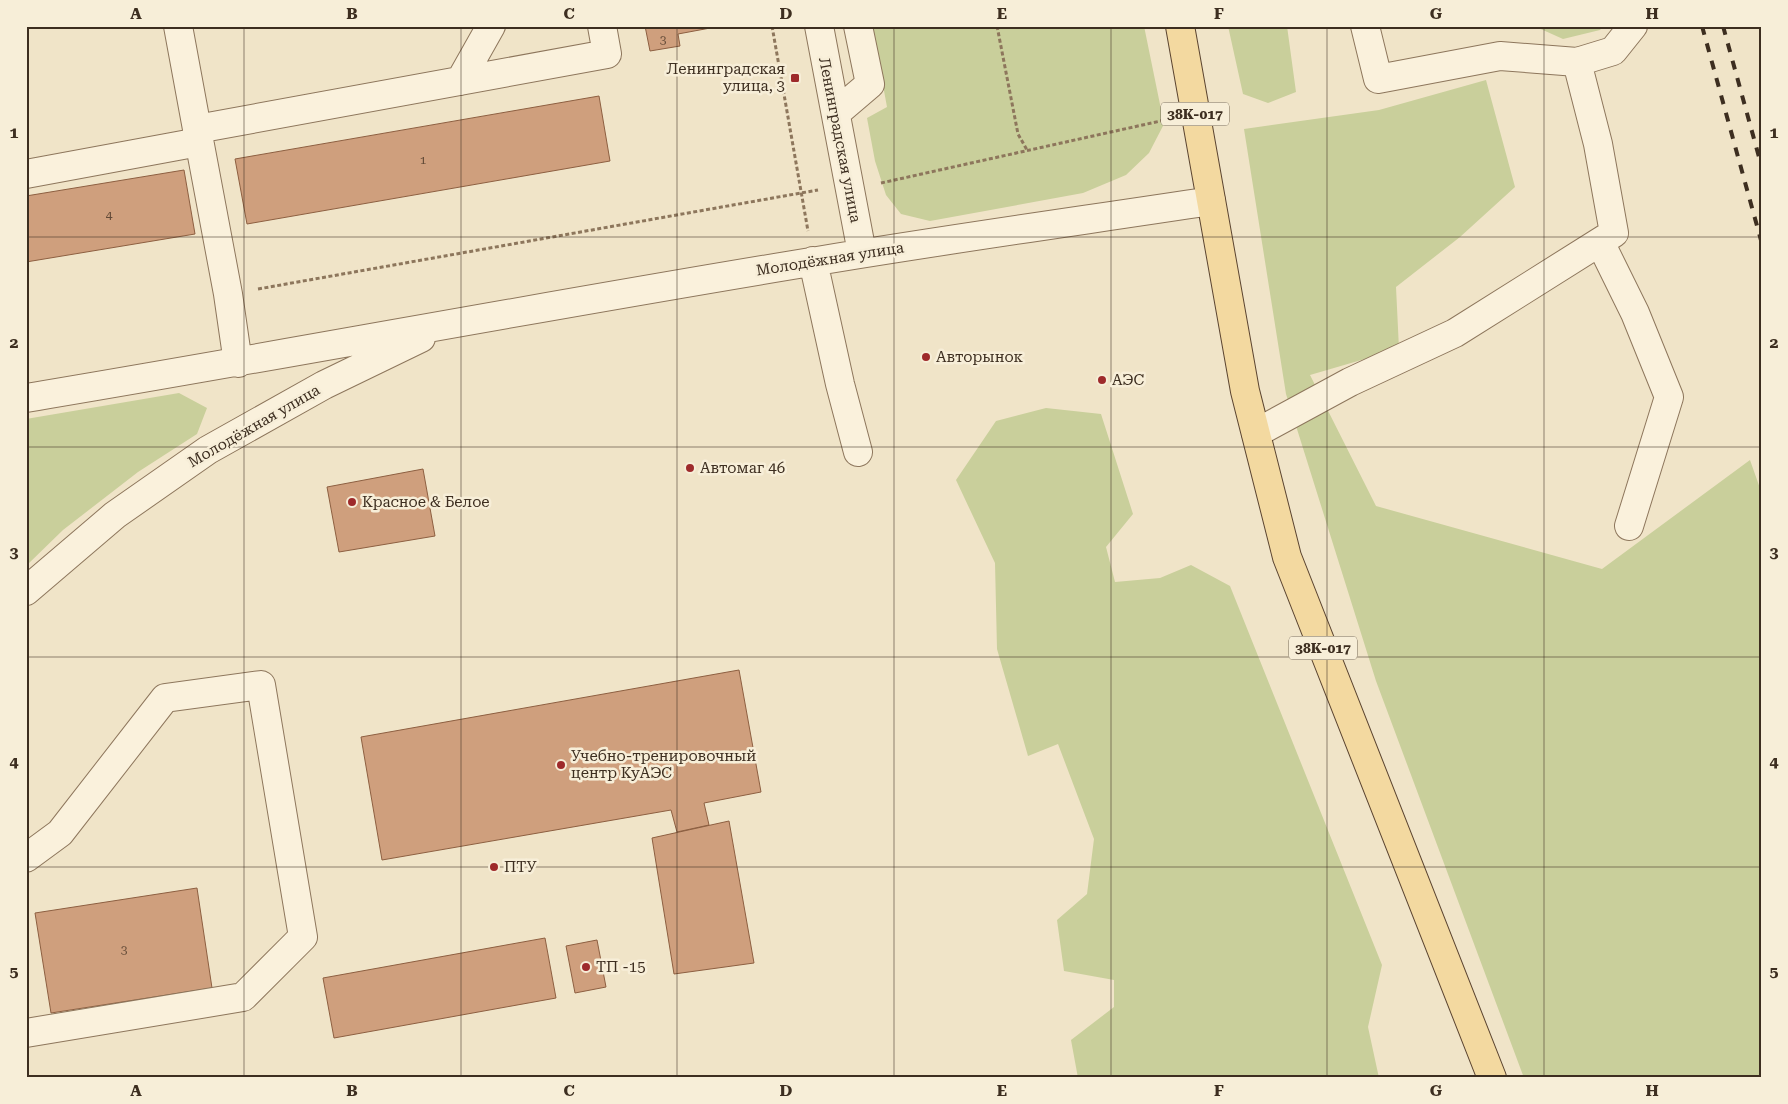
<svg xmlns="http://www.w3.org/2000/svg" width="1788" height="1104" font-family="'Roboto Serif',serif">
	<rect width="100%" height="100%" fill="#f0e4c8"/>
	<path fill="#c9cf9b" d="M872,26H1144L1164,124L1149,153L1126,175L1083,193L930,221L901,214L886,195L875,161L867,118L887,107Z
		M1228,26H1287L1296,92L1268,103L1243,94Z
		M1534,26H1603L1600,30L1563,39Z
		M1486,80L1515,187L1460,237L1396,287L1399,349L1310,375L1376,506L1602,569L1750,460L1762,494V1078H1524L1376,681L1286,394L1244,129L1379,110Z
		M179,393L207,408L197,434L138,472L63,530L26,566V419Z
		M1046,408L1101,414L1133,514L1106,547L1115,582L1160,578L1191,565L1230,586L1382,965L1368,1027L1379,1078H1078L1071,1040L1114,1007V980L1064,971L1057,920L1087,894L1094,839L1058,744L1028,756L997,649L995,563L956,480L996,421Z"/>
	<path fill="#cf9f7d" stroke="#8d5f41" d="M645,26H721L678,34L680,46L650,51Z
		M599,96L610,161L247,224L235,159Z
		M184,170L195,234L26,262V196Z
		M423,469L435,536L339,552L327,487Z
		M739,670L761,792L704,803L709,825L677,832L671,810L382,860L361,737Z
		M729,821L754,963L674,974L652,838Z
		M197,888L212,988L51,1013L35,913Z
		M545,938L556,998L334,1038L323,978Z
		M597,940L606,987L575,993L566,946Z"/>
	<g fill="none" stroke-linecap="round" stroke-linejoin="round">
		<defs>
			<path id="minor" d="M178,26L197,129
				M819,26L862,253
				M1577,62L1613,51L1633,26
				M460,81L491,26
				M836,113L870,84L858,26
				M26,174L199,142
				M1600,242L1635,313L1669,397L1629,526
				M813,261L840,384L858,452
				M238,363L228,294L197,129L607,54L602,26
				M26,398C290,354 553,304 817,261C948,239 1079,221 1211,201
				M1256,433L1350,382L1455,333L1614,233L1598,144L1577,62L1500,56L1378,79L1365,26
				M26,591L115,515L208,450L324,385L421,338
				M26,858L60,833L165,698L261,685L303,937L243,997L26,1033"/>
			<path id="major" d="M1180,26L1245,391L1287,557L1492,1078"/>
		</defs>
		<use href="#minor" stroke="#8d765c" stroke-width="30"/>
		<use href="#major" stroke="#5b4430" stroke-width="30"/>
		<path stroke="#8d765c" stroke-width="3" stroke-dasharray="4 2.5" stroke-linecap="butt" d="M772,26L808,231
			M997,26L1018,134L1027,150
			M881,183L1165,120
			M258,289L818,190"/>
		<use href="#minor" stroke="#faf1dc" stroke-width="28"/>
		<use href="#major" stroke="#f3d9a0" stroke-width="28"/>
		<path stroke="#3d2e20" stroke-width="4" stroke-dasharray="9 9" stroke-linecap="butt" d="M1702,26L1762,244
			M1723,26L1762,168"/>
	</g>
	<path fill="none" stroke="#3d2e20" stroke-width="1" stroke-opacity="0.55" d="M244,26V1078M461,26V1078M677,26V1078M894,26V1078M1111,26V1078M1327,26V1078M1544,26V1078M26,237H1762M26,447H1762M26,657H1762M26,867H1762"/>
	<g fill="#9e2a2b" stroke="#f7eed8" stroke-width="2">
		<rect x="790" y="73" width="10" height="10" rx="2.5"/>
		<circle cx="926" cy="357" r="5"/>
		<circle cx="1102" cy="380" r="5"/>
		<circle cx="690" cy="468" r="5"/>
		<circle cx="352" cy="502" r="5"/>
		<circle cx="561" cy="765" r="5"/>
		<circle cx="494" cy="867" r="5"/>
		<circle cx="586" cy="967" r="5"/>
	</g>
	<g text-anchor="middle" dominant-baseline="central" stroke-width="5" stroke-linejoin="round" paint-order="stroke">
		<g font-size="12" fill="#624a37">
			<text x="663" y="40">3</text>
			<text x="423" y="160">1</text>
			<text x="109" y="215">4</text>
			<text x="124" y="950">3</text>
		</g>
		<g fill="#f7eed8" stroke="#756857" stroke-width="1">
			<rect x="1161" y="102.5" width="68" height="23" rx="4"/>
			<rect x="1289" y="636.5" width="68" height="23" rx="4"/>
		</g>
		<g font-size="14" font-weight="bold" fill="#3d2e20">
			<text x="1195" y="114">38К-017</text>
			<text x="1323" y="648">38К-017</text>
		</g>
		<g font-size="15" fill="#3d2e20" stroke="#f7eed8" text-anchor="start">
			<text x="785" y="69" text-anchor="end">Ленинградская<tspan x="785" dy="17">улица, 3</tspan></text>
			<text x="936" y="357">Авторынок</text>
			<text x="1112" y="380">АЭС</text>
			<text x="700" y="468">Автомаг 46</text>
			<text x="362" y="502">Красное &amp; Белое</text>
			<text x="571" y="756">Учебно-тренировочный<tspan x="571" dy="17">центр КуАЭС</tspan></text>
			<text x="504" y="867">ПТУ</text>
			<text x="596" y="967">ТП -15</text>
		</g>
		<g font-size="15" fill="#3d2e20" stroke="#f7eed8">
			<text transform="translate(840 140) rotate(79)">Ленинградская улица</text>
			<text transform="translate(830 259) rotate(-9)">Молодёжная улица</text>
			<text transform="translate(254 426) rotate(-30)">Молодёжная улица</text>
		</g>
	</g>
	<rect width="1788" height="1104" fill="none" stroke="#f7eed8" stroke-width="55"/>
	<rect x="28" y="28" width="1732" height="1048" fill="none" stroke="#3d2e20" stroke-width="2"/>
	<g font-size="16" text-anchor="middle" font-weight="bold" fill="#3d2e20">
		<text x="136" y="19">A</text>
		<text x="352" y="19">B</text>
		<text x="569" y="19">C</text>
		<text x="786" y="19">D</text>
		<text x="1002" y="19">E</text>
		<text x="1219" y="19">F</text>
		<text x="1436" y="19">G</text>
		<text x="1652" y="19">H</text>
		<text x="14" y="138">1</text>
		<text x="1774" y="138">1</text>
		<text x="14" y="348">2</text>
		<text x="1774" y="348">2</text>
		<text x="14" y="558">3</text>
		<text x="1774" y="558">3</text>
		<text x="14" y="767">4</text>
		<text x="1774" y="767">4</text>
		<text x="14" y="977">5</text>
		<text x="1774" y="977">5</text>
		<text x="136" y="1096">A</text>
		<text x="352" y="1096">B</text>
		<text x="569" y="1096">C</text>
		<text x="786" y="1096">D</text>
		<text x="1002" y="1096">E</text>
		<text x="1219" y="1096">F</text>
		<text x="1436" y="1096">G</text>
		<text x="1652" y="1096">H</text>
	</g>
</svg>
